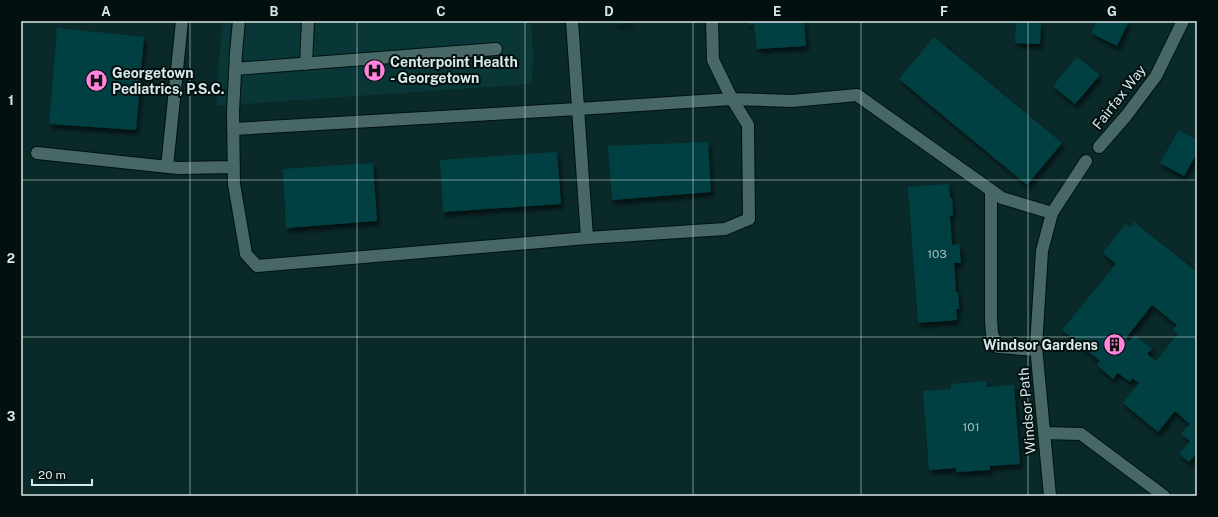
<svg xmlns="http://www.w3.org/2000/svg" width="1218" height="517" font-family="'Public Sans',sans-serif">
	<defs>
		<filter id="shadow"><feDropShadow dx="2.5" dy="4.5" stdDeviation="2" flood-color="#0009"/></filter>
	</defs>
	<rect width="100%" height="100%" fill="#0a2929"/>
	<path fill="#093636" d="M222,21H531L533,56L532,84L216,106Z"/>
	<path fill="#034142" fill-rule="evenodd" filter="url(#shadow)" d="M615,21H633V22L615,24Z
		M749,21H804L806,46L757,49L754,24L749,25Z
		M1097,21H1129L1117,46L1091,33Z
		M1016,23H1041L1040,44L1015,43Z
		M57,28L144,37L136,130L49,124Z
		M934,37L1062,143L1027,185L899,79Z
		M1077,57L1100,75L1075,104L1053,86Z
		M1179,130L1197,140V153L1184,176L1160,163Z
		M708,142L711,192L612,200L608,146Z
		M557,152L561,204L443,212L440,160Z
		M373,163L377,221L286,228L283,169Z
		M949,184L950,198H952L953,216H950L952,245L959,244L961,263H954L956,292H958L959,309H956L957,320L918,323L908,187Z
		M1134,222L1197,272V453L1189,462L1179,454L1190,441L1181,434L1190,424L1175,411L1158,432L1123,403L1139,383L1132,378L1130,382L1118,373L1113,379L1097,365L1100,361L1062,330L1116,264L1103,253L1126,224L1130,228ZM1152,305L1177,325L1173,330L1178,334L1156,361L1147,354L1152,349L1135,335L1129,341L1126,338Z
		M987,381V387L1014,385L1020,464L990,466V470L956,472V468L929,470L923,391L951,389V384Z"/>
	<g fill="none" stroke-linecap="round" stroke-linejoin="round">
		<defs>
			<path id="minor" d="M239,21L236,53L233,112L234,184L246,254L257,266L587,238L725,229L749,219L748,125L732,99L713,60L712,21
				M572,21L587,238
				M306,64L308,21
				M235,69L496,49
				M233,129L578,109L732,99L792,101L857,95L1002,198L1052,213
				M1099,147L1126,116L1156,76L1183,21
				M37,153L178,168L234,167
				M167,167L182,21
				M991,190V319L992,334L998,347L1036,350
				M1044,433L1081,434L1164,496
				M1050,496L1036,346L1042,251L1052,213L1086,161"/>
		</defs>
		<use href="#minor" stroke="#011" stroke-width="14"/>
		<use href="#minor" stroke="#486767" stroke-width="12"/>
	</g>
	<path fill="none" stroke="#d7e8e8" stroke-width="1" stroke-opacity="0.55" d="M190,21V496M357,21V496M525,21V496M693,21V496M861,21V496M1028,21V496M21,180H1197M21,337H1197"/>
	<defs>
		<symbol id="hospital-disc" viewBox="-11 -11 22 22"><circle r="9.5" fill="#ff85de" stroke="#040f10"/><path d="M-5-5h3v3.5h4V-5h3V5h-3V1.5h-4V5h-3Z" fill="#111"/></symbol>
		<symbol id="building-disc" viewBox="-11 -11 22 22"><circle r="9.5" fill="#ff85de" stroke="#040f10"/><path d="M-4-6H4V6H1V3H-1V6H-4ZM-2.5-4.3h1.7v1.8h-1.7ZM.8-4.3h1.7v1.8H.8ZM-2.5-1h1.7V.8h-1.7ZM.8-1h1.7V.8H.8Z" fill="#111"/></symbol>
	</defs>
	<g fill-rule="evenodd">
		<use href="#hospital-disc" x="362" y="58" width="25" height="25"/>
		<use href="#hospital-disc" x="84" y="68" width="25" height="25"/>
		<use href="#building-disc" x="1102" y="332" width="25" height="25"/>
	</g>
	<g text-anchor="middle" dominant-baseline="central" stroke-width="4" stroke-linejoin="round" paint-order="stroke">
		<g font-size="12" fill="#a2bebe">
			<text x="937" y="254">103</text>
			<text x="971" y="427">101</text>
		</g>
		<g font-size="14" font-weight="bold" fill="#d7e8e8" stroke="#040f10" text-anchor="start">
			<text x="390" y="62">Centerpoint Health<tspan x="390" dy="16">- Georgetown</tspan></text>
			<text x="112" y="73">Georgetown<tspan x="112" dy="16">Pediatrics, P.S.C.</tspan></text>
			<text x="1098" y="345" text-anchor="end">Windsor Gardens</text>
		</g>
		<g font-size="14" fill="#d7e8e8" stroke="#040f10">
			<text transform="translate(1119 97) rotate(-52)">Fairfax Way</text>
			<text transform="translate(1027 411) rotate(-95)">Windsor Path</text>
		</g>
	</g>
	<rect width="1218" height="517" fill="none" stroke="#040f10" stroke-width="44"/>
	<path d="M32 479v6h60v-6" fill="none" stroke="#d7e8e8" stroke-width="2"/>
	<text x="38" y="479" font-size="12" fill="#d7e8e8" stroke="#040f10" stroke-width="3" paint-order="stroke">20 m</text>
	<rect x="22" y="22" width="1174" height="473" fill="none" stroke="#d7e8e8" stroke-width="1.5"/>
	<g font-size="13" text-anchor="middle" font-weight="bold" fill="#d7e8e8">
		<text x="106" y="16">A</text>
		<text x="274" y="16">B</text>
		<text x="441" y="16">C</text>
		<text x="609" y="16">D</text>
		<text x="777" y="16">E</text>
		<text x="944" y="16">F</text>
		<text x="1112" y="16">G</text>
		<text x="11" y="105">1</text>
		<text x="11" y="263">2</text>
		<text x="11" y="421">3</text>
	</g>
</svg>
